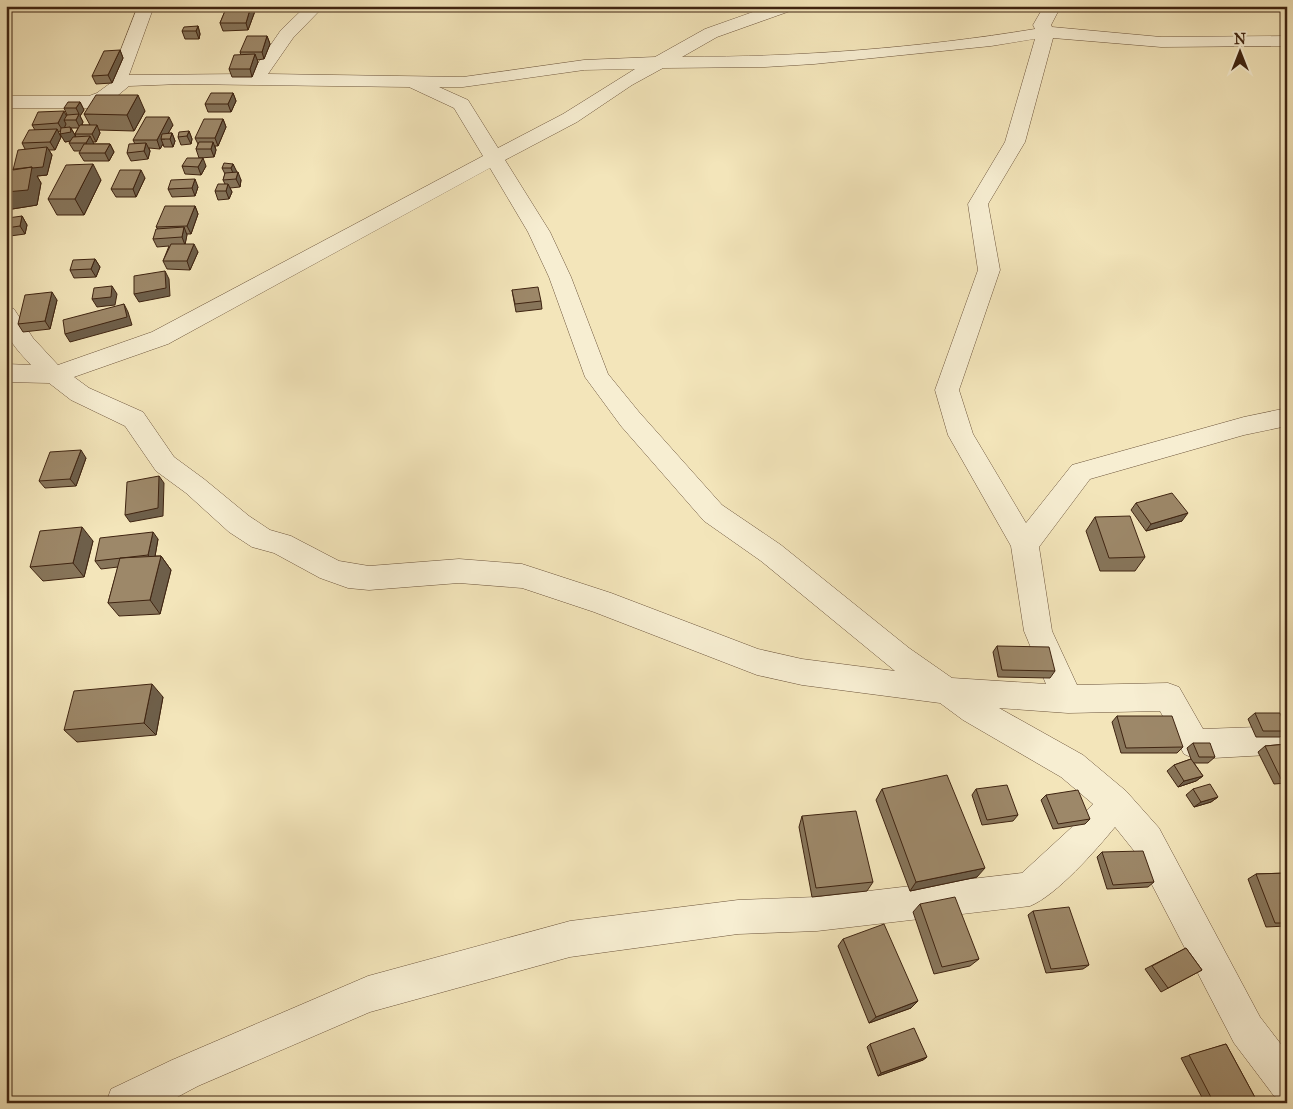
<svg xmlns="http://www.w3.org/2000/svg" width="1293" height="1109" font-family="'IM FELL Great Primer',serif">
	<rect width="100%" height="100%" fill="#f3e5ba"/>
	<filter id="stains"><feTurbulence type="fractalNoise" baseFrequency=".004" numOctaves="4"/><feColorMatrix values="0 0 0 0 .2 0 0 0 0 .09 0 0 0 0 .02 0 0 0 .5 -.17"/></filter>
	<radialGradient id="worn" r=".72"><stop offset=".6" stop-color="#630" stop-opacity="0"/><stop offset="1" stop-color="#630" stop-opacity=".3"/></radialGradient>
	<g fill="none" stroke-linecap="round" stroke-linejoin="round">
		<defs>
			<path id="minor" d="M138,6H154L129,75L246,74L254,69L281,30L306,6H324L293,38L268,74L463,77L584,60L655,57L705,29L770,6H795L793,10L717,37L682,57C800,57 919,48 1035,29L1033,25L1044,6H1061L1051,25L1052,27L1161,37L1287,36V46L1161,47L1053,38L1025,142L988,204L1000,270L959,390L973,434L1026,523L1072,465L1244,417L1287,408V426L1244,435L1090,479L1039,547L1052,631L1077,685L1168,683L1179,687L1203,729L1287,726V754L1195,759L1184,754L1160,711L1068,713L999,708L1083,755L1126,791L1159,828L1260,1017L1287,1052V1102L1274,1096L1234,1043L1135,852L1115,827C1096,850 1057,895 1030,906L817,931L738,934L570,957L370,1012L198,1086L166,1103H106L111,1089L172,1060L368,976L570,921L738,900L817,897L1022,873L1071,828L1093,804L1061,777L963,720L940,703L802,685L757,675L594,612L522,588L459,583L369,590L348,588L320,578L274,553L252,547L229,532L186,493L156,471L125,426L71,400L49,383L6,382V364L31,365C9,341 6,339 6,306L14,309L33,338L58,365L152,332L483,156L454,108L409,87L181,84L129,86L111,101L92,108H6V96H89L97,93L112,82L111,75ZM1035,39L1005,142L968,204L978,270L935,390L948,435L1011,546L1024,631L1046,684L952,678L909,648L781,545L722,505L639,412L608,374L571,277L550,232L505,160L577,122L632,85L663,68L765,67L814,64L991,46ZM635,69L563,114L498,148L468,100L439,87H463L584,70ZM490,168L528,232L549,277L585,377L621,426L704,521L761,561L895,671L802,659L758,649L611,593L522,564L459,559L369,566L339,561L291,536L270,530L249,516L204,479L174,457L143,412L89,388L74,377L168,344Z"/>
		</defs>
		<use href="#minor" stroke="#6c543b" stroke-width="1"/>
		<use href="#minor" fill="#f7eed2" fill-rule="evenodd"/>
	</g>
	<path fill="#87755a" stroke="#3f2411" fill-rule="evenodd" d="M216,6H254L255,11L248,30L223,31L220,23L226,9H217Z
		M198,26L200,34L199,39H185L182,31Z
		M267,36L270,44L264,59L257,60L258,62L252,77H232L229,69L241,55L240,52Z
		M120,50L123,58L112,83L96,84L92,76Z
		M233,93L236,101L231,112H208L205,104Z
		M80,102L84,110L80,116L83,122L82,125H90L84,114L145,111L134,131L99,130L100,133L96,142H92L94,144H110L114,152L109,161H84L79,153L81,151H74L69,143L71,141L65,142L60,131L58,132L61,137L55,150H49L52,155L47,175L37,176L41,183L37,205L6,210V170H13L25,149L22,143L35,130L32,125L66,115H67L64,108ZM71,128H78L75,134L76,137H75V135Z
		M223,119L226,127L218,146H215L216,150L214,157L199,158L196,149L198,144L195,138Z
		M173,125L168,133H172L175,141L173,147H164L163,144L160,149L149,148L150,151L148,159L131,161L127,153L135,144L133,140Z
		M189,131L192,139L191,144L181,145L178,137Z
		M233,164L236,172L241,180L240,187L230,188L232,192L229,199L218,200L215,191L225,184L223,180L225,174L222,168Z
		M182,166H206L201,175L185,174Z
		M145,178L136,197H116L111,189Z
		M101,180L84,215H57L48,199Z
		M198,187L195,196L172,197L168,189Z
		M195,206L198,214L191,234H187L185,244L198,252L190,270L167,269L163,261L169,246L157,247L153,239L158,229L156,227Z
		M22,216L27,225L25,234L10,236L6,230V223Z
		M95,259L100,267L96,277L74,278L70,270Z
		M512,290L541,301L542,309L516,312Z
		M57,300L50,329L23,332L18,324Z
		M86,458L76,486L45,488L39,481Z
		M1136,503L1182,521L1146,531L1131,510Z
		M1095,517L1145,557L1135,571H1100L1086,531Z
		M158,539L155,556H161L171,570L160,614L119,616L108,603L118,567L101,569L95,561Z
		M93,541L84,577L43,581L30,567Z
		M997,646L1055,671L1050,678L998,677L993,652Z
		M163,697L156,735L77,742L64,730Z
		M1255,713L1287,730V732L1280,737H1256L1248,719Z
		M1117,716L1183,747L1177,753H1121L1112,722Z
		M1193,743L1215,757L1208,763H1194L1203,776L1196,781L1178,787L1167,771L1174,765L1191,759L1187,748Z
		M1287,744V783L1274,784L1258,752L1265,746Z
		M882,789L977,877L910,891L876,800Z
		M976,789L1018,815L1013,821L982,825L972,795Z
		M1193,789L1218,797L1211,802L1194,807L1186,795Z
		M1046,795L1090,819L1085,824L1053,829L1041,800Z
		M802,816L873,882L867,891L812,897L799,827Z
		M1102,852L1154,882L1148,887L1107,889L1097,857Z
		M1287,873V926L1266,927L1248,879L1256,874Z
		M920,904L979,959L970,966L934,974L913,912Z
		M1033,911L1089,965L1083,969L1046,973L1028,915Z
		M843,939L918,1001L911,1008L869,1023L838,946Z
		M1186,948L1202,970L1161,992L1145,969Z
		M870,1044L927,1057L923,1060L878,1076L867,1047Z
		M1226,1044L1258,1103H1205L1181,1058Z"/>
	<path fill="#6e5f4a" stroke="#3f2411" d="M251,6H254L255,11L248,30L246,23Z
		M198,26L200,34L199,39L196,31Z
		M267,36L270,44L264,59L262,52Z
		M120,50L123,58L112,83L108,75Z
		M255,54L258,62L252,77L250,69Z
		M233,93L236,101L231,112L228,104Z
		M138,95L145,111L134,131L127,115Z
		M80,102L84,110L80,116L83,122L80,128L76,120L79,114L76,108Z
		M64,111L68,119L64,120L66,124L63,131L58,123Z
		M169,117L173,125L165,139H161L163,144L160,149L157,140Z
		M223,119L226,127L218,146L215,138Z
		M97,125L100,133L96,142L92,134Z
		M70,127L75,135V140L65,142L60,134Z
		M57,129L61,137L55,150L50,142Z
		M189,131L192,139L191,144L187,136Z
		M172,133L175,141L173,147L170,139Z
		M90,136L94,144L90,151L86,143Z
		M213,142L216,150L214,157L211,149Z
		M146,143L150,151L148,159L144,151Z
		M110,144L114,152L109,161L105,153Z
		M47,147L52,155L47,175L37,176L41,183L37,205L6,210V192Z
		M203,158L206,166L201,175L198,167Z
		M93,164L101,180L84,215L75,199Z
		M233,164L237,172L234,176L231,168Z
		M141,170L145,178L136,197L133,189Z
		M238,172L241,180L240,187L236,179Z
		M195,179L198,187L195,196L192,188Z
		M228,184L232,192L229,199L226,191Z
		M195,206L198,214L191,234L187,226Z
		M22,216L27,225L25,234L20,226Z
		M184,227L187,235L185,245L182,237Z
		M194,244L198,252L190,270L187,261Z
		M95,259L100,267L96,277L91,269Z
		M165,271L169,279L170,296L139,302L134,294Z
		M112,286L117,294L115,305L97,307L92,299Z
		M52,292L57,300L50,329L45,321Z
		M124,304L128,312L132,325L70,342L65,334Z
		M81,450L86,458L76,486L70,479Z
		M159,476L164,483L163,516L130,522L125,515Z
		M1188,513L1182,521L1146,531L1151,524Z
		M82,527L93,541L84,577L73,563Z
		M153,532L158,539L154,562L148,555Z
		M161,556L171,570L160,614L150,600Z
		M152,684L163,697L156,735L144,723Z
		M1203,776L1196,781L1178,787L1184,781Z
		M1218,797L1211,802L1194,807L1201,802Z
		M985,868L977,877L910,891L916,882Z
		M918,1001L911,1008L869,1023L876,1017Z
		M927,1057L923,1060L878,1076L881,1073Z"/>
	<path fill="#9d8869" stroke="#3f2411" d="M227,6H251L246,23H220Z
		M198,26L196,31H182L184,27Z
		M247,36H267L262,52H240Z
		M120,50L108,75L92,76L104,51Z
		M255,54L250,69H229L234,55Z
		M211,93H233L228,104H205Z
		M96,95H138L127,115L84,114Z
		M68,102H80L76,108H64Z
		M64,111L58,123L32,125L38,112Z
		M79,114L76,120H64L67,115Z
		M146,117H169L157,140H133Z
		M204,119H223L215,138H195Z
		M80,125H97L92,134H75Z
		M70,127L71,132L60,134L61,128Z
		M57,129L50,142L22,143L29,130Z
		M189,131L187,136L178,137L179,132Z
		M172,133L170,139H161L162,134Z
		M90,136L86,143H69L73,137Z
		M199,142H213L211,149H196Z
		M146,143L144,151L127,153L129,144Z
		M84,144H110L105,153H79Z
		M47,147L43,167L32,168V167L13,170L18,150Z
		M187,158H203L198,167L182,166Z
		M224,163L233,164L231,168H222Z
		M93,164L75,199H48L66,165Z
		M32,167L28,190L6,192V170Z
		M120,170H141L133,189H111Z
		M238,172L236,179L223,180L225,173Z
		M195,179L192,188L168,189L171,180Z
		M218,184H228L226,191H215Z
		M165,206H195L187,226L156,227Z
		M22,216L20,226L6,228V223L8,218Z
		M184,227L182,237L153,239L156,229Z
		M171,244H194L187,261H163Z
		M95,259L91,269L70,270L73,260Z
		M165,271L166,288L134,294V276Z
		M112,286L111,297L92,299L94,288Z
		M538,287L541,301L515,304L512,290Z
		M52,292L45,321L18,324L25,295Z
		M124,304L127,317L65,334L63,320Z
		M81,450L70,479L39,481L50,452Z
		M159,476L158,508L125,515L127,482Z
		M1172,493L1188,513L1151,524L1136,503Z
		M1130,516L1145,557L1109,558L1095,517Z
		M82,527L73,563L30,567L40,531Z
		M153,532L148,555L95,561L100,538Z
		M161,556L150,600L108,603L120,558Z
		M997,646L1049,647L1055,671L1002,670Z
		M152,684L144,723L64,730L74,691Z
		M1255,713H1280L1287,731H1263Z
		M1117,716H1172L1183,747L1126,748Z
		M1193,743H1210L1215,757H1199Z
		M1287,744V778L1281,779L1265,746Z
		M1191,759L1203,776L1184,781L1174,765Z
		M947,775L985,868L916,882L882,789Z
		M1210,784L1218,797L1201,802L1193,789Z
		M1007,785L1018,815L987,820L976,789Z
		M1078,790L1090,819L1058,824L1046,795Z
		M856,811L873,882L816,888L802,816Z
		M1143,851L1154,882L1113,885L1102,852Z
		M1287,873V923H1275L1256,874Z
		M955,897L979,959L942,967L920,904Z
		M1069,907L1089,965L1051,969L1033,911Z
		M884,924L918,1001L876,1017L843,939Z
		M1186,948L1202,970L1168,988L1152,966Z
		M914,1028L927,1057L881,1073L870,1044Z
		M1226,1044L1258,1103H1214L1189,1055Z"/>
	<rect width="1293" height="1109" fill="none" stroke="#f3e5ba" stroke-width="25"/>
	<rect x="8" y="8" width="1278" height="1094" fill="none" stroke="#3f2411" stroke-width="2.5"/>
	<rect x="12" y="12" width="1268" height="1084" fill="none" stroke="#3f2411"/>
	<g transform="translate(1240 52)" stroke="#f7eed2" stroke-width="4" paint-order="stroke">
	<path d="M0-4L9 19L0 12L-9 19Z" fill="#3f2411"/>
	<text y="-8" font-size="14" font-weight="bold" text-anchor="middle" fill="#3f2411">N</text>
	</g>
	<rect width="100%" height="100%" filter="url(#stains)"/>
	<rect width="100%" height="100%" fill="url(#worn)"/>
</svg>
